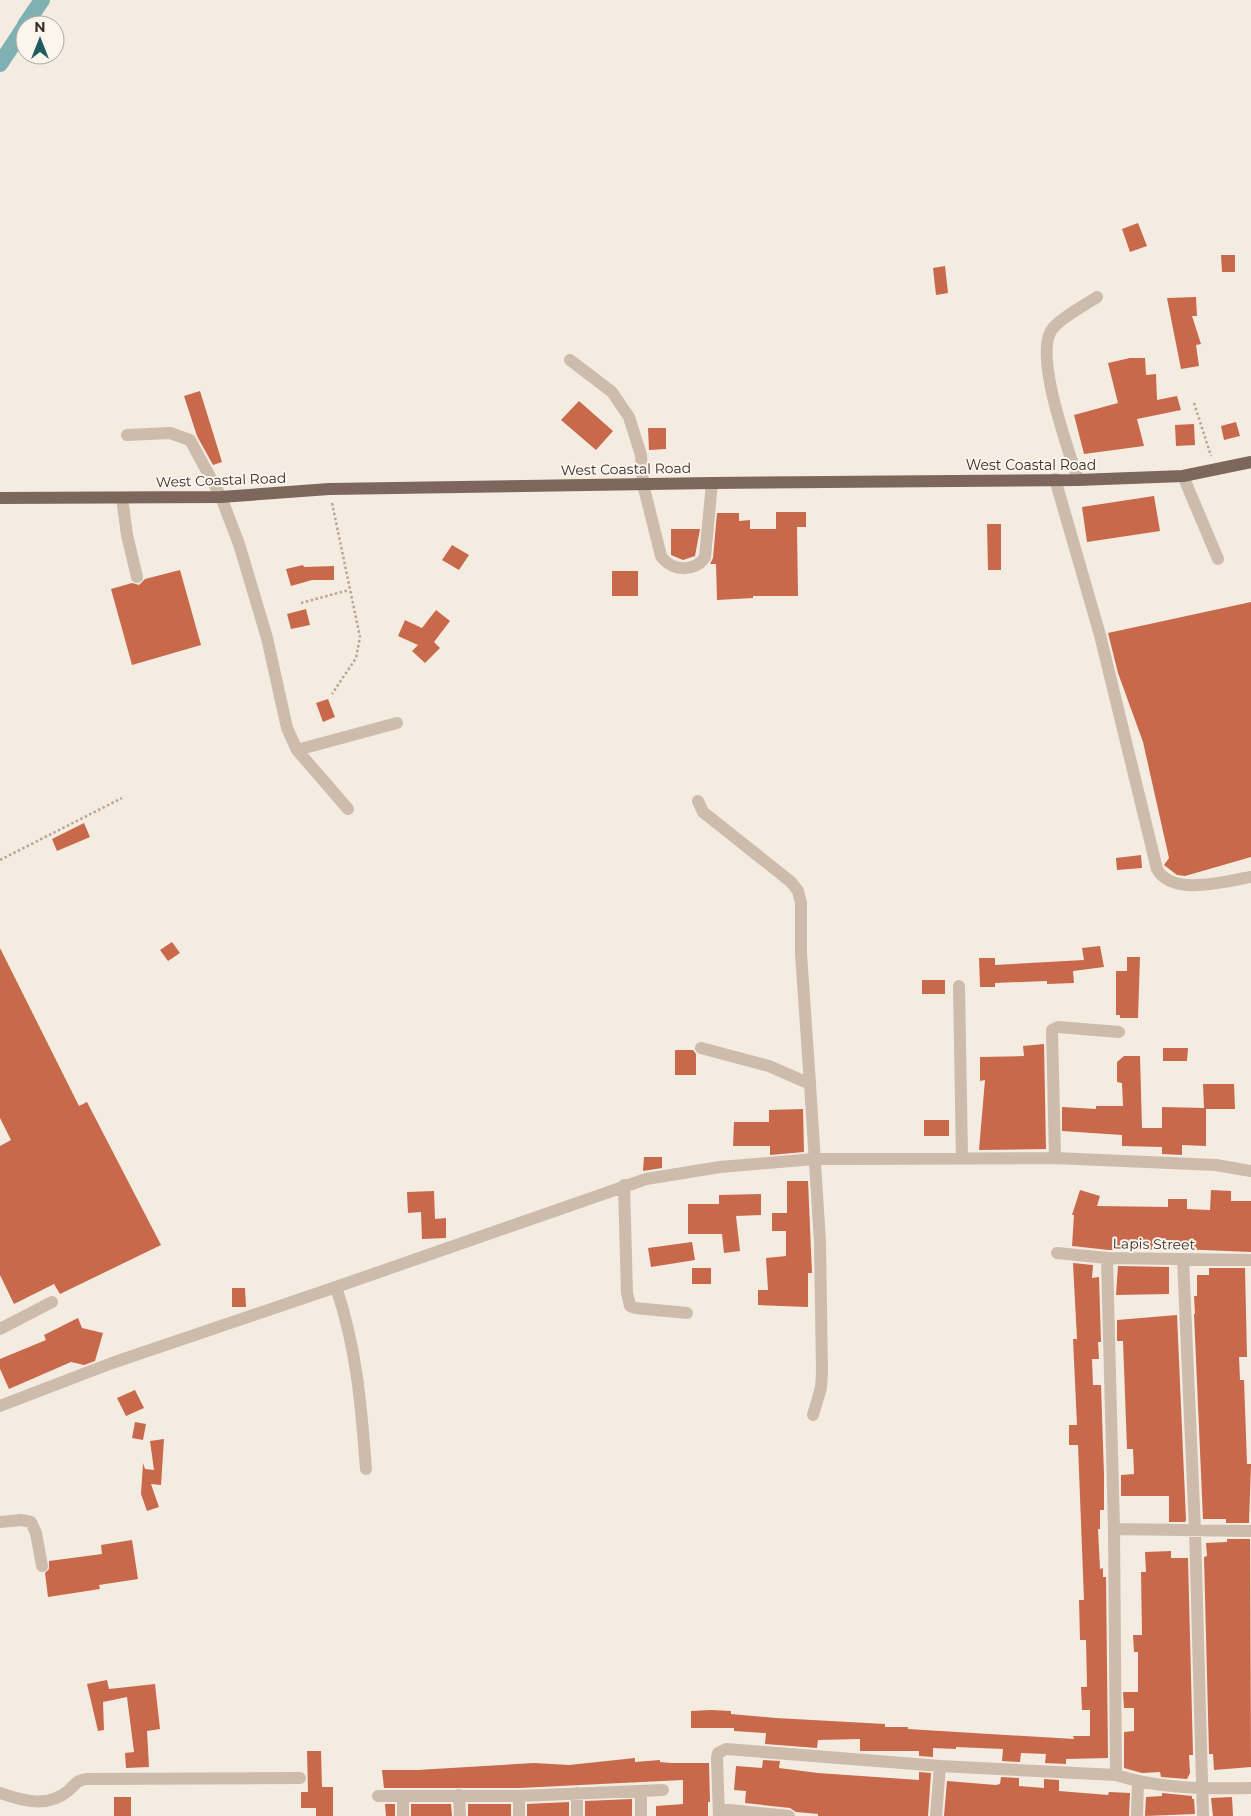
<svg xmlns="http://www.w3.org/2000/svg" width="1251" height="1816" font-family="Montserrat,sans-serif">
	<rect width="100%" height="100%" fill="#f4ebe1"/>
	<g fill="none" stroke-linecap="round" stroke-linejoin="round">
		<path stroke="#7fb0b2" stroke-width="16" d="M25,25L42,0
			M0,64L25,26"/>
	</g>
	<path fill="#c8694b" d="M1138,223L1147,246L1130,252L1122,229Z
		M1221,255H1235V272H1222Z
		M945,266L948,293L936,295L933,268Z
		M1196,297L1197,316H1192L1201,344L1196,345L1199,366L1181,369L1167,298Z
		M1130,358H1145L1146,375L1156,374L1157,400L1177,396L1181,410L1137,419L1144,446L1084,454L1074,415L1118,403L1108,363Z
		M200,391L222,462L213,465L197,436L184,396Z
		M579,401L613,431L596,450L561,420Z
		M1236,422L1240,436L1224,440L1221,426Z
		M1194,424L1195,445L1176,446L1175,425Z
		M648,428H666V449L649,450Z
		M1154,496L1160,531L1087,542L1082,507Z
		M776,512H806V527H797L798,596H753V598L717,600L716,564H710L713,558L717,513H739V521L750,520V529H776Z
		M987,524H1001V570H988Z
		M671,529H700L695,556L683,560L671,555Z
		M452,545L469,555L459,570L442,560Z
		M303,565L304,567L334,566V580H312L291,586L286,569Z
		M180,570L201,645L132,665L111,589L132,583L139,585L145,579Z
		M612,571H638V596H612Z
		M1251,602V857L1185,876L1177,875L1164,865L1169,858L1143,742L1118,673L1108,633Z
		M306,609L310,625L291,629L287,614Z
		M436,610L450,621L434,642L440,648L425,663L412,651L418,645L398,636L405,620L422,628Z
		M328,699L335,717L323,722L316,703Z
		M84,823L90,837L57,851L52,839Z
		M1141,855L1142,868L1117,870L1116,858Z
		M172,942L180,953L168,961L160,950Z
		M1100,946L1104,967L1073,971L1074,983L1047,984V981L995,983V987H980L979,958H995V965L1084,960L1082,948Z
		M0,948L79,1106L87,1102L161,1245L60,1294L54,1284L14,1304L0,1275V1146L11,1140L0,1118Z
		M1127,957H1140L1138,1018H1120V1015H1116V971H1127Z
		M922,980H945V994H922Z
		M1044,1044L1046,1149L979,1150L985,1080L980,1081V1057L1024,1056L1023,1046Z
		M1163,1048H1188L1187,1061H1163Z
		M675,1050H693L696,1054V1075H675Z
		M1124,1056H1140L1142,1128H1162V1107L1204,1108L1203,1084H1234L1235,1109H1206V1146L1182,1145V1155L1162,1154V1147L1122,1146V1135L1062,1131V1107L1096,1109V1106H1123L1122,1083L1117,1082V1062Z
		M803,1109L804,1152L770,1155V1146H733L734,1122H769V1110Z
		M924,1120H949V1136H924Z
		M644,1157H662V1168L643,1171Z
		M787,1181H808L812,1273H808V1307L758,1305V1290H768L766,1258L786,1256V1231H772V1213H787Z
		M1080,1190L1100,1196L1097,1206L1168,1207V1199H1187V1209L1210,1210L1211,1190L1231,1191V1201H1251V1252L1180,1249L1109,1250L1072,1246L1074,1215H1072Z
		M434,1191L435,1219L446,1218V1238L422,1239L421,1212L408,1213L407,1192Z
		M761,1194V1215L736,1216L740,1251L724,1253L722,1234H688V1204H719V1195Z
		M692,1242L695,1260L651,1267L648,1248Z
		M1073,1263L1093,1265L1092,1278L1099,1277L1101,1342H1098L1099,1359H1092L1093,1385H1101L1104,1475V1510H1100V1529H1098L1100,1569L1103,1568V1577H1106L1108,1758L1066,1759V1764L1045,1763L1046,1754L1021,1753L1020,1762L1002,1761L1003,1749L956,1747V1749L933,1748V1757L919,1756V1751H860V1739L818,1740L817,1748L765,1744L766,1733L734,1731V1728H691V1711L711,1710L731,1711V1714L776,1718L885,1724V1727H908V1729L1074,1739L1073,1736H1090V1710H1082L1081,1687H1087L1086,1640H1080L1079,1600H1084L1078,1445H1069V1425H1077L1073,1339H1077Z
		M1118,1266L1169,1267V1294L1116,1295Z
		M692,1268H711V1284H692Z
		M1209,1268H1245L1247,1357H1239L1240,1380H1244L1247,1464H1251L1249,1523H1226V1519H1203L1194,1314H1195L1194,1296H1197V1275H1209Z
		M232,1288H245L246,1307H232Z
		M1177,1315L1186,1520L1185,1522H1169V1496H1121V1475L1134,1474L1133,1449H1127L1123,1341H1117V1320Z
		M78,1318L82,1328L103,1333L95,1361L84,1365L71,1362L9,1389L0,1369V1359L46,1340L44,1335Z
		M135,1390L144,1408L126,1416L117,1398Z
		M135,1422L146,1424L143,1440L132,1438Z
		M164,1439L161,1485L151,1484L159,1507L147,1511L141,1494L143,1463L145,1469L154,1470L150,1441Z
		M1227,1539H1250L1251,1767L1214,1770L1213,1754H1209L1204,1557L1207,1556L1206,1543L1227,1542Z
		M132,1540L138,1579L99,1585L100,1589L48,1597L45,1573L49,1569V1561L102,1554L101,1545Z
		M1171,1551V1558H1188L1193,1755H1189L1190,1773L1187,1779L1161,1777L1160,1772L1142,1773L1124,1768V1732L1134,1731V1708H1124L1123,1692H1138V1652H1134L1133,1635H1142L1141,1572H1146L1145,1552Z
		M107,1680L109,1689L155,1684L160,1729L147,1731L149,1767L126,1768L125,1753L134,1752L127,1697L103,1702L104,1730L98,1731L87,1684Z
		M307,1751H321L322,1787H333V1816H316V1808H301V1792H308Z
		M635,1758V1762L660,1760V1762L671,1763H709L710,1802H708V1816H656V1806L683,1804V1780L519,1788H384L382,1770H417L534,1763L569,1765Z
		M763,1760L780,1761L779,1768L818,1773L919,1780V1772L931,1773L928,1816H818V1814L796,1812L790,1808L745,1803L746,1791L734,1790L736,1766L762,1768Z
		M1001,1777L1019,1778V1786L1044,1788V1779L1059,1780V1791L1108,1795L1109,1792L1130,1793L1129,1816H944L947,1781L996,1785L1000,1784Z
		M1162,1793L1192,1796V1799H1194L1195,1814L1145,1816L1146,1797L1162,1796Z
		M114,1797H131V1816H114Z
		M1232,1797L1233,1816H1213L1211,1798Z
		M632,1799V1816H585V1801Z
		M569,1802V1816H527V1804Z
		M385,1804H395V1816H386Z
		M411,1804H451L452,1816H411Z
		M468,1804H511V1816H468Z"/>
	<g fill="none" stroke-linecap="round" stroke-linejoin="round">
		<path stroke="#b9a596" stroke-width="2.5" stroke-dasharray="2.5 2.5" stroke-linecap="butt" d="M1194,403L1211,456
			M332,503L360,637L356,658L332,694
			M301,603L349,590
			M0,860L122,798"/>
		<path stroke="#cdbbac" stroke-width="12" d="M570,360L612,392L629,417L641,455L643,484L661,556C671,571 695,573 705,557L712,483
			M127,435L170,433L190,440L221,497L239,544L267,638L287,728L297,750L348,809
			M1183,476L1218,559
			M1055,479L1100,635L1157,869C1172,897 1226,881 1251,877
			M1078,480C1069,451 1032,352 1053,328C1062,317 1085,305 1097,297
			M122,498L127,535L137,577
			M297,750L397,723
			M698,801L703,812L791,882L798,891L801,903V954L810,1084
			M959,986L962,1158
			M701,1048L769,1066L810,1084L820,1242L822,1372L821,1388L813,1415
			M1055,1158L1052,1030L1058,1027L1119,1032
			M624,1185L627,1293L630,1306L635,1308L687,1313
			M1057,1253L1107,1258L1251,1260
			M1107,1258L1114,1529L1116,1775
			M1183,1259L1195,1531L1203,1816
			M336,1287C357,1350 361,1404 366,1469
			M0,1329L52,1302
			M0,1406L112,1363L336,1287L646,1179L720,1167L814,1159H851L1055,1158L1216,1165L1251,1171
			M0,1522L21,1520L31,1522L36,1533L42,1566
			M1114,1529L1251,1531
			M0,1793C22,1801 48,1808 68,1791C75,1785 76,1780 87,1779L300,1778
			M577,1793V1816
			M459,1795L460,1816
			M378,1796H519L663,1790
			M519,1796V1816
			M719,1809L789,1816
			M403,1816V1796
			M641,1816V1792
			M719,1816L717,1758L718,1753L726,1749L940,1766L1116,1775C1160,1789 1206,1789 1251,1788
			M936,1816L940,1766
			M1137,1816L1138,1782"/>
		<path stroke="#7d675c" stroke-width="12" d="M0,498L221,497L329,489L712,483L1078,480L1183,476L1251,462"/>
	</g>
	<g text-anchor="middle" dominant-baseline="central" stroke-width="4" stroke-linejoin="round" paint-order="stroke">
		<g font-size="14" fill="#3b302b" stroke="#fbf5ee">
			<text x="1031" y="465">West Coastal Road</text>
			<text transform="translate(626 469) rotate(-1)">West Coastal Road</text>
			<text transform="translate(221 480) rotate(-2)">West Coastal Road</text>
			<text transform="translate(1154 1244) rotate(1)">Lapis Street</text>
		</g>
	</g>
	<g transform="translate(40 40)"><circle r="24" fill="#fbf5ee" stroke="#aea6a0"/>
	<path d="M0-4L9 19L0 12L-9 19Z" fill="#1f5a5e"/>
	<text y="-8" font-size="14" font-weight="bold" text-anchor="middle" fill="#3b302b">N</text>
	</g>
</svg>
